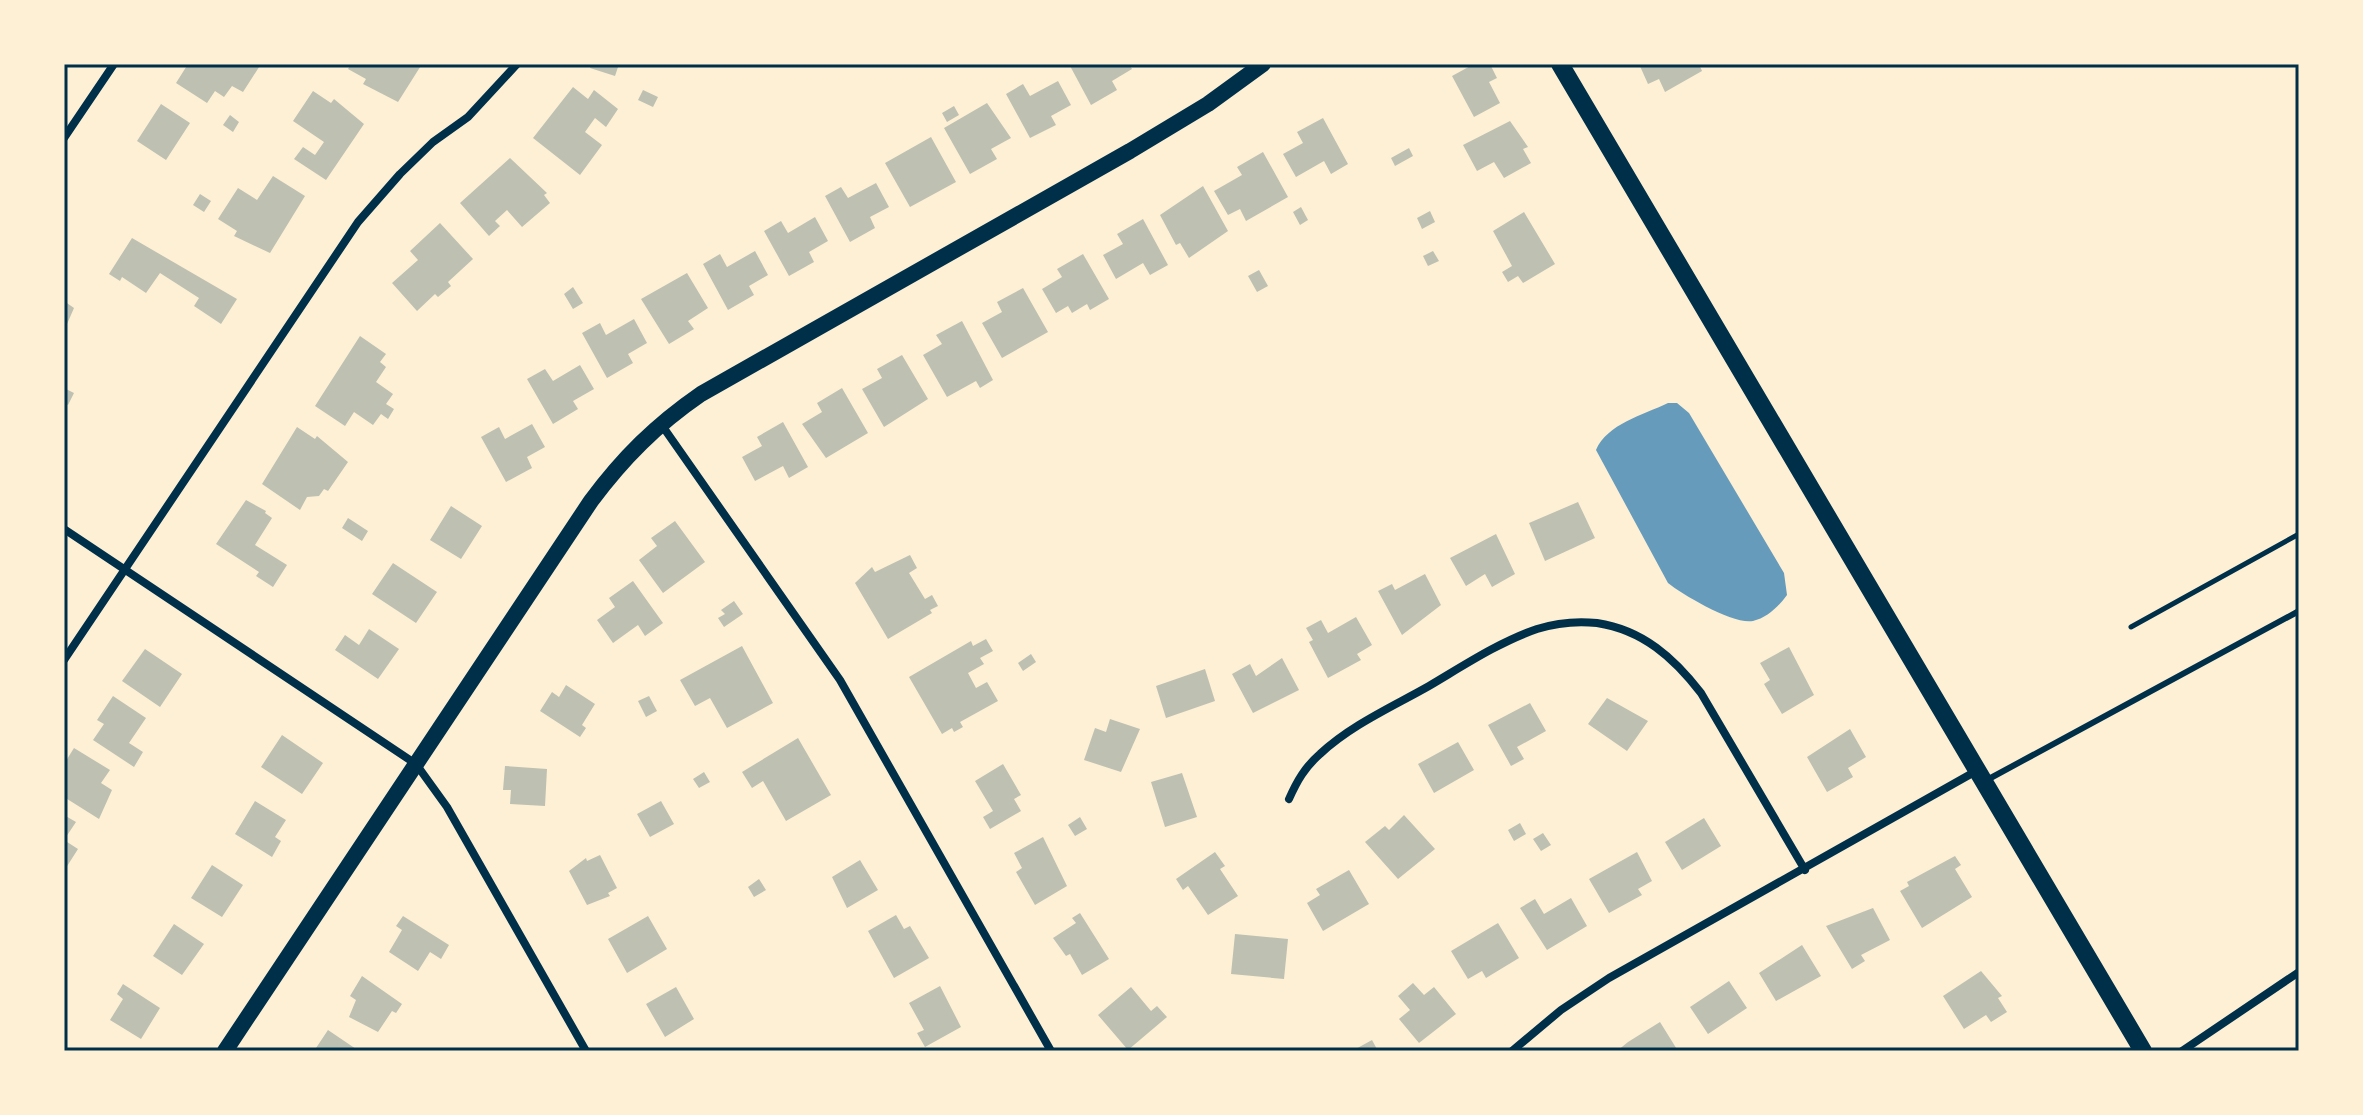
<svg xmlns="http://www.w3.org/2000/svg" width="2363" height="1115" font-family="Signika,sans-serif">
	<rect width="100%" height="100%" fill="#fdf0d5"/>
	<path fill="#669bbc" d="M1668,403H1677L1689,413L1784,573L1787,595C1779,606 1767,618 1753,621C1734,625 1683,595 1668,583L1596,450C1607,424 1643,415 1668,403Z"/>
	<path fill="#bec0b2" d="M188,64H261L243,92L232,86L224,97L215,91L207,103L176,83Z
		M351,64H422L398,102L363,84L366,79L348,69Z
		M591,64H619L615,76L590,68Z
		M1069,64H1129L1132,69L1112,81L1117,90L1091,105Z
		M1474,64H1490L1497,78L1489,82L1500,103L1474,117L1452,76Z
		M1639,64H1699L1702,71L1665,92L1659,79L1648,84Z
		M1058,81L1071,105L1051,116L1056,125L1030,138L1006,94L1023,84L1030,96Z
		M573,87L588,99L594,90L618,109L606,127L595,118L585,132L602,145L580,175L533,138Z
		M643,90L658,97L653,107L638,100Z
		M313,91L331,103L334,99L364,124L326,180L294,159L303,147L315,155L324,142L293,121Z
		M987,103L1011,138L991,149L997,159L970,174L944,128Z
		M161,104L190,123L166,160L137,141Z
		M954,106L959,115L947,122L942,113Z
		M230,115L239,122L233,132L223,125Z
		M1323,118L1348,164L1331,174L1324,161L1296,177L1283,154L1303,143L1297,132Z
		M1510,121L1528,147L1523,149L1531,163L1504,178L1494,162L1477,171L1463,145Z
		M931,137L956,182L910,207L885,163Z
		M1409,148L1413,156L1395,166L1391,158Z
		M1263,152L1288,197L1246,221L1240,209L1228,215L1214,191L1242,175L1237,167Z
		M510,158L547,193L544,195L550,203L522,227L507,210L495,221L500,226L489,236L460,203Z
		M273,176L305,196L270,253L234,236L237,231L218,219L238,188L257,200Z
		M876,183L889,207L870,217L875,228L850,242L825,196L841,187L848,198Z
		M1203,186L1228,231L1189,258L1180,243L1176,245L1160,215Z
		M200,194L211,201L204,212L193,205Z
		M1301,207L1308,220L1300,225L1293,212Z
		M1430,211L1435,222L1422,229L1417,218Z
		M1524,212L1555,264L1523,283L1518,276L1508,282L1502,272L1512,266L1493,231Z
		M815,217L828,241L809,252L814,262L789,276L764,231L781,221L788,233Z
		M1143,219L1168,265L1150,275L1143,263L1116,279L1103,255L1123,244L1117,234Z
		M440,223L473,259L448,282L451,286L438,297L435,294L417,311L392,283L418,260L410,251Z
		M132,238L237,299L221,324L194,306L199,298L160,273L146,293L122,277L120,281L109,274Z
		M755,251L768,275L749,286L754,295L728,310L703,264L720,254L727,267Z
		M1433,251L1439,261L1428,266L1423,256Z
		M1083,254L1109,299L1090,310L1087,304L1072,313L1068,306L1056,313L1042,289L1062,277L1057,269Z
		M1259,270L1268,286L1257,292L1248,276Z
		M687,273L708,308L688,321L694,329L669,344L641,299Z
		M573,287L583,303L573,309L564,294Z
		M1023,288L1048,332L1002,358L982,323L1002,312L997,302Z
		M64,301L74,308L64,331Z
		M634,319L647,343L628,354L633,363L607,378L582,333L600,323L606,335Z
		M962,321L993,380L980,388L976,381L947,397L923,355L942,344L936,335Z
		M360,336L386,354L380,362L386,367L376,382L393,394L386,404L394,409L388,419L381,414L373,425L354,412L345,426L315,406Z
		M902,355L928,399L884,427L862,389L882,378L877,369Z
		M580,365L594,389L573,401L578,409L553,424L527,379L545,369L553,381Z
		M64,388L74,393L68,405L64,403Z
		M842,388L868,433L826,458L802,424L822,412L817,403Z
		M783,422L808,467L789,478L783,466L755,481L742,457L762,446L757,437Z
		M532,424L545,447L527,457L532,468L506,482L481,437L499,427L505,439Z
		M297,427L315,439L317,436L348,462L328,491L324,489L319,496L307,497L300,510L262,484Z
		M246,500L266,511L265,513L272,518L255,545L287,565L273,587L256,576L259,572L216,544Z
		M1578,502L1595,538L1545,561L1529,523Z
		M451,506L482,526L461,559L430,540Z
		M348,518L368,531L362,541L342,528Z
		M675,521L705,562L663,593L639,560L657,546L651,538Z
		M1496,534L1515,574L1492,587L1485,574L1466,586L1450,558Z
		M910,555L917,568L909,573L925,599L932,595L938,606L930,610L932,613L888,639L855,583L872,567L875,572Z
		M393,563L437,592L416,623L372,594Z
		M1425,574L1441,605L1402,635L1378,591L1392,584L1395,590Z
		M633,581L663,623L645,636L638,625L613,643L597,620L615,607L609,598Z
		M734,601L743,614L724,627L718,618L725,614L721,610Z
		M1356,617L1372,645L1357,654L1361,660L1328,678L1309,642L1313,640L1306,628L1321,620L1328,633Z
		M369,629L399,649L378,679L335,650L345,635L359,645Z
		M986,639L993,651L980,658L984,664L968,673L976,688L987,682L998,701L960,722L963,727L954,732L952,728L942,734L909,677L971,641L973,646Z
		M742,646L773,703L727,728L710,698L695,706L680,680Z
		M1789,647L1814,695L1782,714L1764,684L1770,680L1760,663Z
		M145,649L182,674L160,707L122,681Z
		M1031,654L1036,662L1023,671L1018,663Z
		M1282,658L1299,690L1253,713L1232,674L1250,664L1256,676Z
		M1205,669L1215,701L1166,718L1156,686Z
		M566,685L595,704L582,725L586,728L580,737L540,711L552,692L559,697Z
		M113,696L146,718L129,743L143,752L134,767L93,740L104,724L97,720Z
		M649,696L657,711L646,717L638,701Z
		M1607,698L1648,721L1627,751L1588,724Z
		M1530,703L1546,731L1517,747L1524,759L1511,766L1488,725Z
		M1110,719L1140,729L1121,772L1084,760L1095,728L1106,732Z
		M1850,729L1866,757L1848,768L1853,777L1827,792L1807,757Z
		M282,735L323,763L302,794L261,767Z
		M798,738L831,795L786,821L763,781L752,788L742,772Z
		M1458,742L1474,770L1434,793L1418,764Z
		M74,748L110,770L101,783L112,790L99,819L64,797V764Z
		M1003,764L1021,795L1014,799L1021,811L990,829L983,817L993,811L975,781Z
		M505,766L547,769L545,806L510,804L511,790H503Z
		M704,772L710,782L699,788L693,779Z
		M1182,773L1197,817L1165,827L1151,782Z
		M255,801L286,820L275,837L281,841L272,857L235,834Z
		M661,801L674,824L650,837L637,814Z
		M64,815L76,822L64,840L78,849L64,871Z
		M1404,815L1435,849L1398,879L1365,842L1385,826L1389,830Z
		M1080,817L1087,829L1075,836L1068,825Z
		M1704,818L1721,846L1682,870L1665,842Z
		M1520,823L1526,834L1514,841L1508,830Z
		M1543,833L1551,845L1541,851L1533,839Z
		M1043,837L1067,886L1035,905L1016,872L1022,868L1014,853Z
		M1215,852L1225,866L1220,869L1238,896L1208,915L1188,886L1183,890L1176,879Z
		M1637,852L1652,881L1638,889L1642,895L1609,913L1589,879Z
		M600,855L617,888L608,893L610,896L587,905L569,871L586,858L587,861Z
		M1955,856L1961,865L1955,869L1972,897L1922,928L1900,891L1909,886L1907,882Z
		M860,860L878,890L847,908L832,877Z
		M212,865L243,885L222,917L191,898Z
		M1349,870L1369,904L1323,931L1307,903L1320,895L1316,889Z
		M759,879L766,890L754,897L748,887Z
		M1571,898L1587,926L1547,950L1520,908L1535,899L1544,914Z
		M1873,908L1890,940L1861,955L1865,961L1852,969L1826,926Z
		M1080,913L1109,959L1082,975L1070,954L1066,956L1053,938L1076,923L1072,918Z
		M896,915L904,929L910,926L929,958L894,978L868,931Z
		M403,916L449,945L441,959L430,952L418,971L389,952L402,930L396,926Z
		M648,916L667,949L627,973L608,939Z
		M1498,923L1519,958L1486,978L1482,971L1468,979L1451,951Z
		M174,924L204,944L182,975L153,956Z
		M1235,934L1288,939L1284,979L1231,974Z
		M1802,945L1821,976L1776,1001L1759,973Z
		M1981,971L2002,996L1998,998L2007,1012L1991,1022L1986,1015L1964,1029L1943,996Z
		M362,976L402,1004L396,1013L392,1011L378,1032L349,1017L356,1000L350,996Z
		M1729,981L1747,1008L1708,1034L1690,1007Z
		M1413,983L1424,995L1434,987L1456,1014L1419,1043L1399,1019L1410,1010L1398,996Z
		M123,984L160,1008L141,1039L110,1020L123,999L117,994Z
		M940,986L961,1027L925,1047L917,1033L924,1030L909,1003Z
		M676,987L694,1019L665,1037L646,1004Z
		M1131,987L1151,1011L1157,1006L1167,1017L1128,1050L1098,1015Z
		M1660,1022L1678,1051H1617L1628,1042Z
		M328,1030L359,1051H314Z
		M1372,1040L1378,1051H1352Z"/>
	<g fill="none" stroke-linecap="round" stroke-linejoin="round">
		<path stroke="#003049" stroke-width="5" d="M2131,627L2299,534"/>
		<path stroke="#003049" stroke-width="6" d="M1985,781L2299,611"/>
		<path stroke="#003049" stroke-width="8" d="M64,138L114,64
			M661,424L840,680L1051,1051
			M64,529L416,764L447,807L586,1051
			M64,660L358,222L400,174L433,142L468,117L517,64
			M1289,799C1297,781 1305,767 1320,754C1351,725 1392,707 1429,686C1463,666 1499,642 1537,629C1556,623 1578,621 1597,623C1643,630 1674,658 1701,693L1805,870
			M1512,1051L1561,1010L1609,978L1978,770
			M2182,1051L2299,972"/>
		<path stroke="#003049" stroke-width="16" d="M225,1051L591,501C623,458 656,425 701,394L1130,151L1208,104L1263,64"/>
		<path stroke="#003049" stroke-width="18" d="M1560,64L2143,1051"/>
	</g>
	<rect width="2363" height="1115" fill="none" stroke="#fdf0d5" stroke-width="132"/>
	<rect x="66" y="66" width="2231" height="983" fill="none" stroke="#003049" stroke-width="3"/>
</svg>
